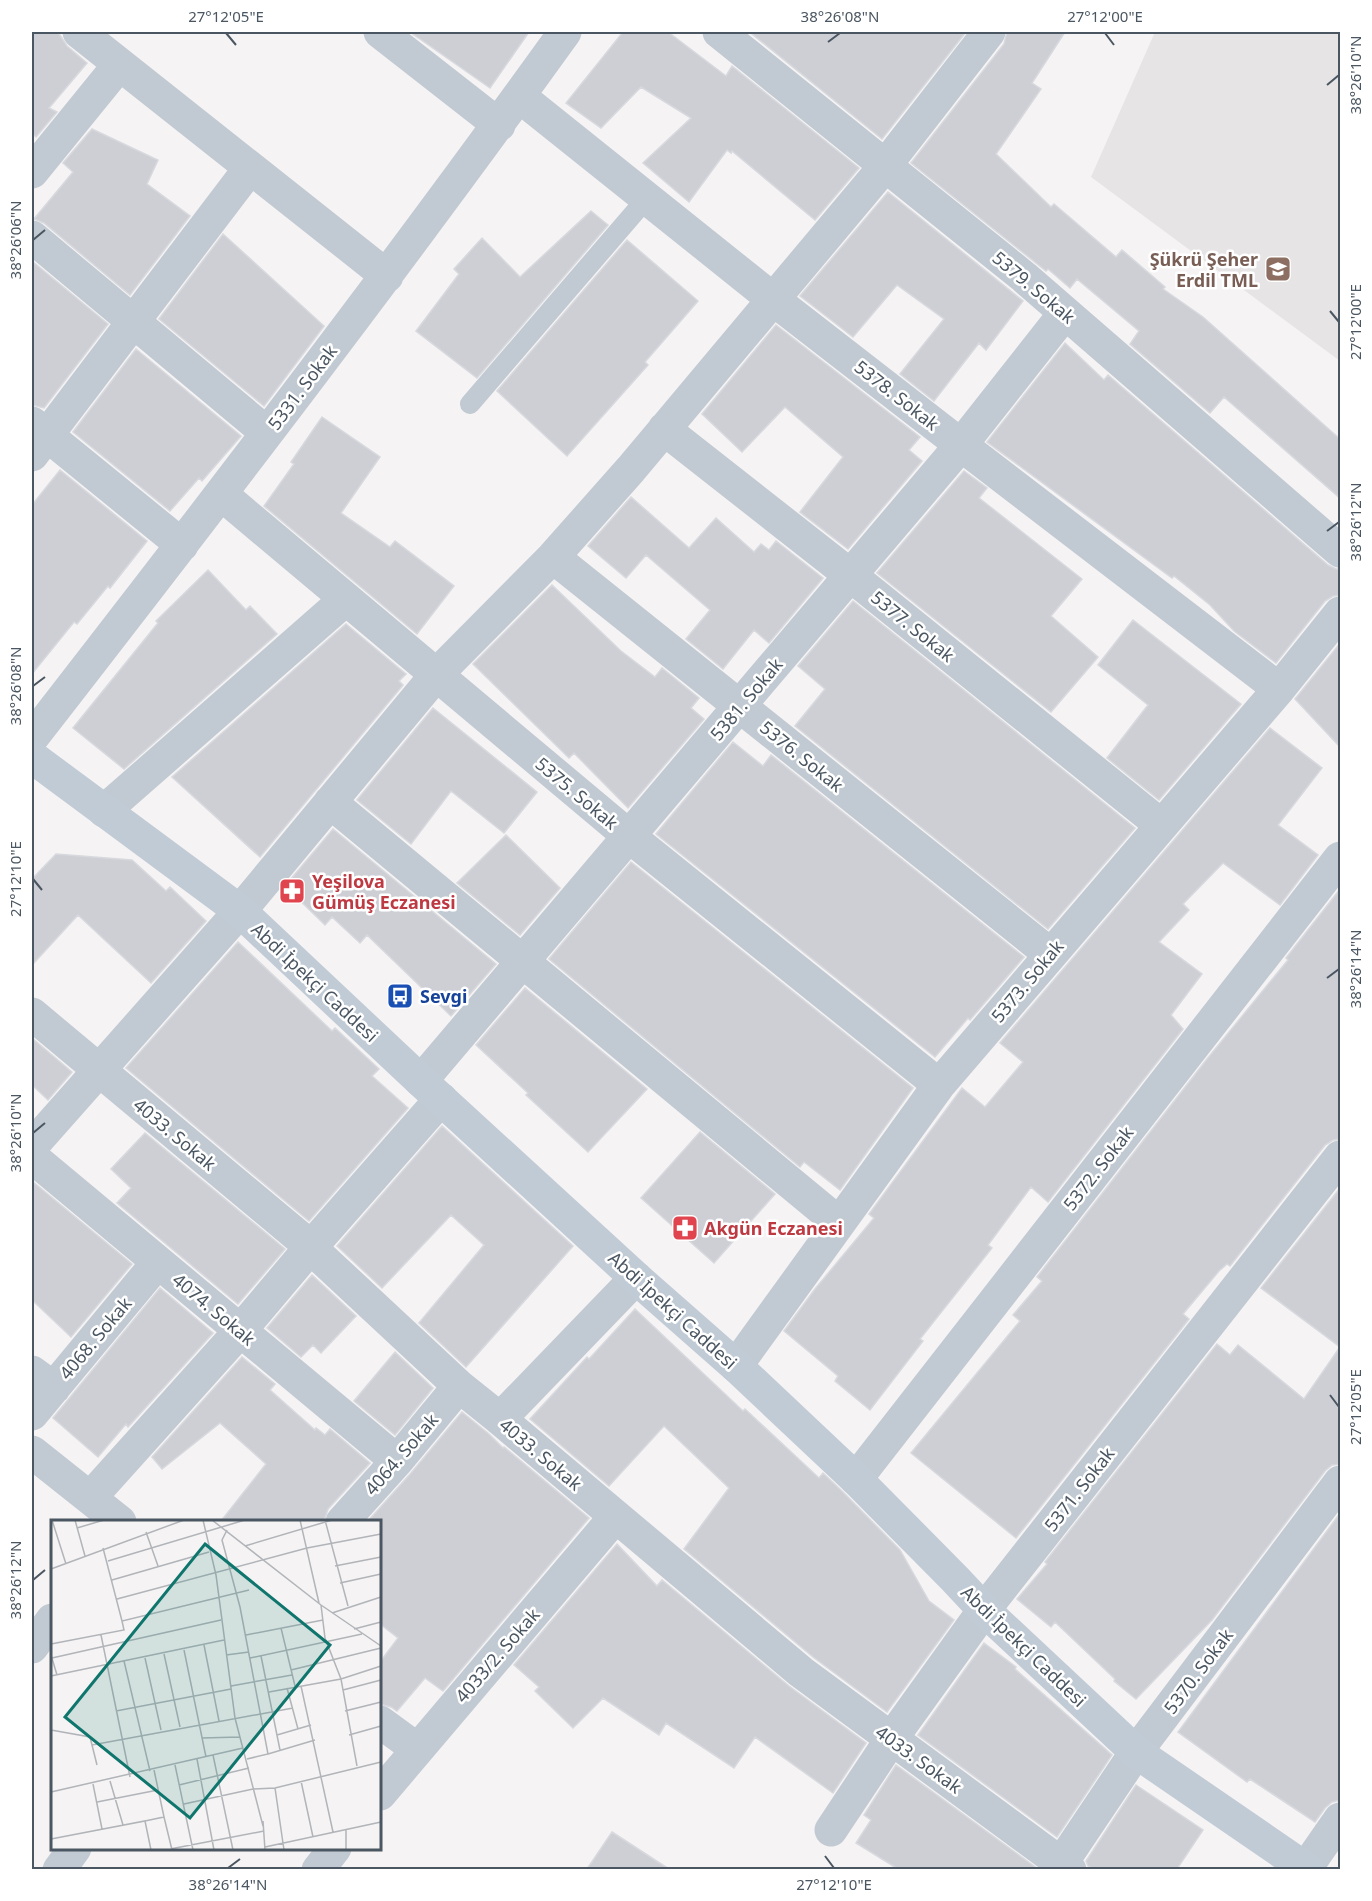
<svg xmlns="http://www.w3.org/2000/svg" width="1372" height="1901" font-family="'Noto Sans',sans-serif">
	<rect width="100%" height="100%" fill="#f5f3f3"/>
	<path fill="#e6e4e5" d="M1155,32H1340V361L1091,177Z"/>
	<path fill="#cdcfd5" stroke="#d7d9de" stroke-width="1.5" d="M32,32H58L67,46L87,63L49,108L57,112L36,137L32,133Z
		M410,32H529L490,88Z
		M623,32H668L726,76L732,66L859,168L815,220L732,151L731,153L727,150L689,202L643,163L691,118L641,87L601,128L566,103Z
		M753,32H966L882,139L752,34Z
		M1007,32H1065L1032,83L1041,89L996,154L1051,207L1054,204L1116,257L1122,250L1165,287L1163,289L1203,317L1341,440V499L1224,397L1210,413L1130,344L1139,331L1077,279L1070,288L1048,269L1046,271L911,163L1004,44Z
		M92,129L158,160L147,184L190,216L130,295L44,223L34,219L73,172L63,163Z
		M888,192L1023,301L986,350L979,343L934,401L900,374L944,319L897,285L853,337L800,296Z
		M591,211L608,225L477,378L416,331L459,274L454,269L482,238L520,277Z
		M223,234L324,326L264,406L159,319Z
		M627,240L698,301L645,362L648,365L567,456L497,391Z
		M32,261L108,324L44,408L32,405Z
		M776,325L920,437L909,450L922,461L848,549L800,512L843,457L785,407L742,452L702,414Z
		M1065,343L1104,380L1108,375L1328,565L1336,569H1341V595L1333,596L1325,601L1276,663L1234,631L1210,605L1174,576L1172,578L987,442Z
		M136,349L241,436L202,481L199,478L170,511L73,432Z
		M322,417L380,457L341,513L390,547L395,541L454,586L417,634L264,506L294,464L291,462Z
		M60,470L147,541L110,588L108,586L77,624L74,622L32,674V505Z
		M964,471L987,488L979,498L1082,579L1051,616L1098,657L1051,712L877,573Z
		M631,497L689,548L716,518L754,552L761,544L769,550L776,541L823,578L769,643L754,630L723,669L686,639L710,610L646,555L626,578L588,546Z
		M208,570L246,610L250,606L277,634L124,769L73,728L158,623L156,621Z
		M552,585L621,651L655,677L662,668L699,698L691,708L704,719L628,808L574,753L569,758L473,664Z
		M853,601L1135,828L1048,929L795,726L825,689L798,666Z
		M1133,620L1241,704L1159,800L1107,758L1148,705L1098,665Z
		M346,624L406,674L399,681L403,685L260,857L172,777Z
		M1341,642V748L1295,699Z
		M433,708L537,792L504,833L451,791L411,844L357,800Z
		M1270,728L1322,768L1278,825L1318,855L1280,905L1223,863L1183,904L1189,910L1159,942L1202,974L1171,1015L1183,1029L1048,1202L1031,1187L988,1245L992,1248L920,1339L923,1341L870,1410L835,1381L838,1376L784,1331L815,1289L874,1218L869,1214L962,1088L985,1107L1023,1062L1000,1043Z
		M733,742L763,766L771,755L1024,957L970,1020L968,1018L935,1057L656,834Z
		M333,829L496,964L451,1016L367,935L360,943L332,917L325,925L285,886Z
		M506,835L560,888L520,935L457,883Z
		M56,854L132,860L166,891L170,887L206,921L151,983L78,915L32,965V879Z
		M631,862L913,1088L840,1190L804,1162L800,1167L549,959Z
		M1341,888V1139L1333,1140L1325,1145L1230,1266L1227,1264L1219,1271L1183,1314L1189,1319L1016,1538L911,1453L1020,1321L1013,1315L1042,1281L1037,1277L1207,1059L1288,960L1286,958Z
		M238,942L332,1031L335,1028L379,1069L372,1076L408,1108L309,1221L126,1068Z
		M525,988L647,1089L588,1152L526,1095L528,1093L476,1045Z
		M32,1038L72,1072L48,1100L32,1085Z
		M442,1126L573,1246L466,1367L419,1323L484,1245L451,1215L382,1288L337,1246Z
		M700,1132L775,1194L714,1263L641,1198Z
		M145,1133L285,1249L238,1304L117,1203L131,1188L111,1169Z
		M32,1181L132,1264L71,1337L32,1300Z
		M1341,1187V1464L1332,1465L1325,1471L1212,1620L1136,1699L1114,1681L1115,1679L1055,1622L1051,1627L1017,1599L1047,1564L1045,1562L1217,1344L1230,1355L1238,1345L1304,1399L1340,1347L1261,1288Z
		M312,1275L356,1316L321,1353L313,1345L301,1357L267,1328Z
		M160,1288L213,1333L128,1427L126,1424L98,1457L53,1418Z
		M635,1309L743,1411L745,1409L819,1478L823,1473L843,1492L900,1550L929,1601L954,1620L887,1712L813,1657L684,1549L729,1488L664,1426L609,1486L530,1419L587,1357L589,1359Z
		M395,1352L433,1388L395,1435L354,1401Z
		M242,1357L275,1384L270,1390L315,1430L316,1428L325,1435L330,1429L370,1463L328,1509L324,1521H221L266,1464L220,1423L162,1469L152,1457Z
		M462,1412L489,1434L503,1448L504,1447L589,1518L443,1691L425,1678L397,1711L391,1707L380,1704V1662L398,1638L380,1624V1521H368L411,1473Z
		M1341,1512V1800L1332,1802L1325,1808L1315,1822L1250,1779L1247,1782L1178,1732Z
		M617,1544L657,1586L662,1580L789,1686L866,1743L833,1793L755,1737L734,1768L666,1723L659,1735L603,1698L573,1728L535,1691L539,1687L514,1665Z
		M984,1643L1016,1667L1015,1669L1112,1755L1057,1837L918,1735Z
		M896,1765L1038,1869H898L856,1843L871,1820L864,1815Z
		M1136,1785L1203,1830L1177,1869H1093L1088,1866L1086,1861Z
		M612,1832L669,1869H587Z"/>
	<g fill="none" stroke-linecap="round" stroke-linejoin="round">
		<path stroke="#c1cad2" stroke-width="20" d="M470,404L647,198"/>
		<path stroke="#c1cad2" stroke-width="33" d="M79,32L387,276
			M380,32L499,125
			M719,32L1024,277L1340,551
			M519,96L774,300L961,445L1279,689
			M32,172L119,65
			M32,237L267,433
			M32,423L182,545
			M664,429L850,575L1161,825
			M32,455L250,168
			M221,494L630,837L939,1085
			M553,557L1050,954
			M32,738C213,505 393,271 565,32
			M330,802L839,1223
			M104,811L346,599
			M32,1014L298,1236L459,1386L500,1419L801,1672L1070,1870
			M421,1081L961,445L1065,313
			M32,1146L240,911L436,675L553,557L631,469L885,166L989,32
			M32,1157L397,1461
			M736,1366L939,1085L1279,689L1340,613
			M32,1372L54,1388
			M32,1414L158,1262
			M500,1419L636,1278
			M32,1452L120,1522
			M856,1479L1340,858
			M90,1498L240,1331L310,1248L441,1099
			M342,1522L397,1461L459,1386
			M32,1647L52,1620
			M380,1722L417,1749
			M380,1794L615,1517
			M831,1830L892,1738L984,1610L1340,1157
			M1306,1868L1340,1819
			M59,1870L75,1848
			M318,1870L335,1848
			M1057,1870L1136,1752L1340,1482"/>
		<path stroke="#c1cbd6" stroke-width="33" d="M32,757L240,911L421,1081L636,1278L736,1366L856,1479L955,1579L984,1610L1136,1752L1308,1870"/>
	</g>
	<path fill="none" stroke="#4a5661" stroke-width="2" d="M226,33L236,45M1105,33L1114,45M828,42L840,33M1327,85L1339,75M33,240L45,230M1330,311L1339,322M1327,531L1339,522M33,686L45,677M33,879L42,890M1327,978L1339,969M33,1133L45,1123M1330,1395L1339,1407M33,1580L45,1570M825,1856L834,1868M228,1868L240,1859"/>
	<defs>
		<symbol id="school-square" viewBox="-11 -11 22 22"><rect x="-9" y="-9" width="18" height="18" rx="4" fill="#8d6e63" stroke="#fff"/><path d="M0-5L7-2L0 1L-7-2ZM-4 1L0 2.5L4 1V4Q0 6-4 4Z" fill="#fff"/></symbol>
		<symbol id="pharmacy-square" viewBox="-11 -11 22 22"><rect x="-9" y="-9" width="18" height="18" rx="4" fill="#e0444e" stroke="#fff"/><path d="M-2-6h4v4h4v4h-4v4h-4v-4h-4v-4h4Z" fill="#fff"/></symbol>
		<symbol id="bus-square" viewBox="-11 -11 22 22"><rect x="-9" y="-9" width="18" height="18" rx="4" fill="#1a4fb4" stroke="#fff"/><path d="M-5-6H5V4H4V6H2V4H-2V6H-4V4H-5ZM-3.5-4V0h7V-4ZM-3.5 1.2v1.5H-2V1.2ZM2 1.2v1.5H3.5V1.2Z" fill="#fff"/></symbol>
	</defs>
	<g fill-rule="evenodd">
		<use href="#school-square" x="1263" y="254" width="30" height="30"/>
		<use href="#pharmacy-square" x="277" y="876" width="30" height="30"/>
		<use href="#bus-square" x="385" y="981" width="30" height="30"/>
		<use href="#pharmacy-square" x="670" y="1213" width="30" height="30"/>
	</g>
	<g text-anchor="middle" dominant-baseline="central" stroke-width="5" stroke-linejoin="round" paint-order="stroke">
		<g font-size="18" font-weight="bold" fill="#785e54" stroke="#fff" text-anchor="end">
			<text x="1258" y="259">Şükrü Şeher<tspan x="1258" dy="21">Erdil TML</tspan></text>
		</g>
		<g font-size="18" fill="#4a5661" stroke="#fff">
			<text transform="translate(1034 287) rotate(40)">5379. Sokak</text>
			<text transform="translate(302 387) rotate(-53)">5331. Sokak</text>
			<text transform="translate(897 395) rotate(38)">5378. Sokak</text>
			<text transform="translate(913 626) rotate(39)">5377. Sokak</text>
			<text transform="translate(746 699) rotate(-50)">5381. Sokak</text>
			<text transform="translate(802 756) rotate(39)">5376. Sokak</text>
			<text transform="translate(577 793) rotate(40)">5375. Sokak</text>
			<text transform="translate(1027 981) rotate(-50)">5373. Sokak</text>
			<text transform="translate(315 982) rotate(43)">Abdi İpekçi Caddesi</text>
			<text transform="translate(175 1134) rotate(40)">4033. Sokak</text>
			<text transform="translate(1098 1168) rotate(-52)">5372. Sokak</text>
			<text transform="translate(214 1309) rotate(40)">4074. Sokak</text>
			<text transform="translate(673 1310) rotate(42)">Abdi İpekçi Caddesi</text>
			<text transform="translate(95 1338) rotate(-50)">4068. Sokak</text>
			<text transform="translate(401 1454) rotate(-49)">4064. Sokak</text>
			<text transform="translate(541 1454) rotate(40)">4033. Sokak</text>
			<text transform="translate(1079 1489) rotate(-52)">5371. Sokak</text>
			<text transform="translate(1024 1646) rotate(44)">Abdi İpekçi Caddesi</text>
			<text transform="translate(497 1655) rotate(-49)">4033/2. Sokak</text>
			<text transform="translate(1198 1671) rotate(-53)">5370. Sokak</text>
			<text transform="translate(919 1759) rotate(36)">4033. Sokak</text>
		</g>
		<g font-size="18" font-weight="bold" fill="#be3a42" stroke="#fff" text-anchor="start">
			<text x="312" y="881">Yeşilova<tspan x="312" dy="21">Gümüş Eczanesi</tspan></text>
			<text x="704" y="1228">Akgün Eczanesi</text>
		</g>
		<g font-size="18" font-weight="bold" fill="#164399" stroke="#fff" text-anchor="start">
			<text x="420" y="996">Sevgi</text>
		</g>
	</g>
	<g transform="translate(51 1520)">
		<rect width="330" height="330" fill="#f5f3f3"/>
		<path fill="none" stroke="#b1b4b9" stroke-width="1.5" d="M1,0L15,44M24,0L34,36M152,0L165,55L184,198L212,306M161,0L270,85L330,126M249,0L268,83M274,0L297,86M26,8L53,0M176,10L171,20L189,87L217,234L196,239M95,12L107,46M194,26L281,0M52,28L71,101M57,41L194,0M284,46L330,37M0,49L133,0M61,60L158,32M289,63L330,54M66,79L256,28L330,14M270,85L274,118L290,159L306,246M281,93L330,77M230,108L244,166M303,109L330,102M50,115L79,257M195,115L272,100M0,124L73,110L71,101L198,70M153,125L168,201M133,130L155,237M113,134L129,207M0,135L6,155M175,135L198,132M210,136L229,230M1,138L170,100M94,138L110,210M199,138L311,114M73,141L99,251M240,150L330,128M0,156L173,120M180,166L241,155M250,166L282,312M236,168L247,209M292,170L330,160M218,172L290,159L330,146M65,191L180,169M294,191L330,182M0,210L39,217L46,245M226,215L260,205M298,215L330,206M151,218L189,217M41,225L242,188M217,234L264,220M162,235L182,330M146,239L163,330M124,245L142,330M103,250L113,297M59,261L72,305M250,261L262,317M42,264L51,309M128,265L198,248M224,268L233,330M202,269L224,268L330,242M0,272L192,228M46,282L107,270M133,284L202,269M94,301L113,297L121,330M212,301L214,330M295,310V330M0,319L94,301L100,330M214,327L330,302M114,330L213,311"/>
		<path fill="#0f766e" fill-opacity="0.15" stroke="#0f766e" stroke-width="3" d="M154,24L279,125L139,298L14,197Z"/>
		<rect width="330" height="330" fill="none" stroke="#4a5661" stroke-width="3"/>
	</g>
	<rect width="1372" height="1901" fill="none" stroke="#ffffff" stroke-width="66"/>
	<rect x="33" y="33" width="1306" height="1835" fill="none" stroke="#4a5661" stroke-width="2"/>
	<g font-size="15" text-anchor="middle" fill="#4a5661">
		<text x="226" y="22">27°12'05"E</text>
		<text x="840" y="22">38°26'08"N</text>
		<text x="1105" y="22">27°12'00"E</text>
		<text transform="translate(1356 75) rotate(-90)" y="5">38°26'10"N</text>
		<text transform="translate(16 240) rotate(-90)" y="5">38°26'06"N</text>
		<text transform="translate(1356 322) rotate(-90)" y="5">27°12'00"E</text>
		<text transform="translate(1356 522) rotate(-90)" y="5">38°26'12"N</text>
		<text transform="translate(16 686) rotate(-90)" y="5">38°26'08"N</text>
		<text transform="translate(16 879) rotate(-90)" y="5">27°12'10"E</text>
		<text transform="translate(1356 969) rotate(-90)" y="5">38°26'14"N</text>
		<text transform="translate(16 1133) rotate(-90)" y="5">38°26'10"N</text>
		<text transform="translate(1356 1407) rotate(-90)" y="5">27°12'05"E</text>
		<text transform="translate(16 1580) rotate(-90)" y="5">38°26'12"N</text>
		<text x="228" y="1890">38°26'14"N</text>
		<text x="834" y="1890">27°12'10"E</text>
	</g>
</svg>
